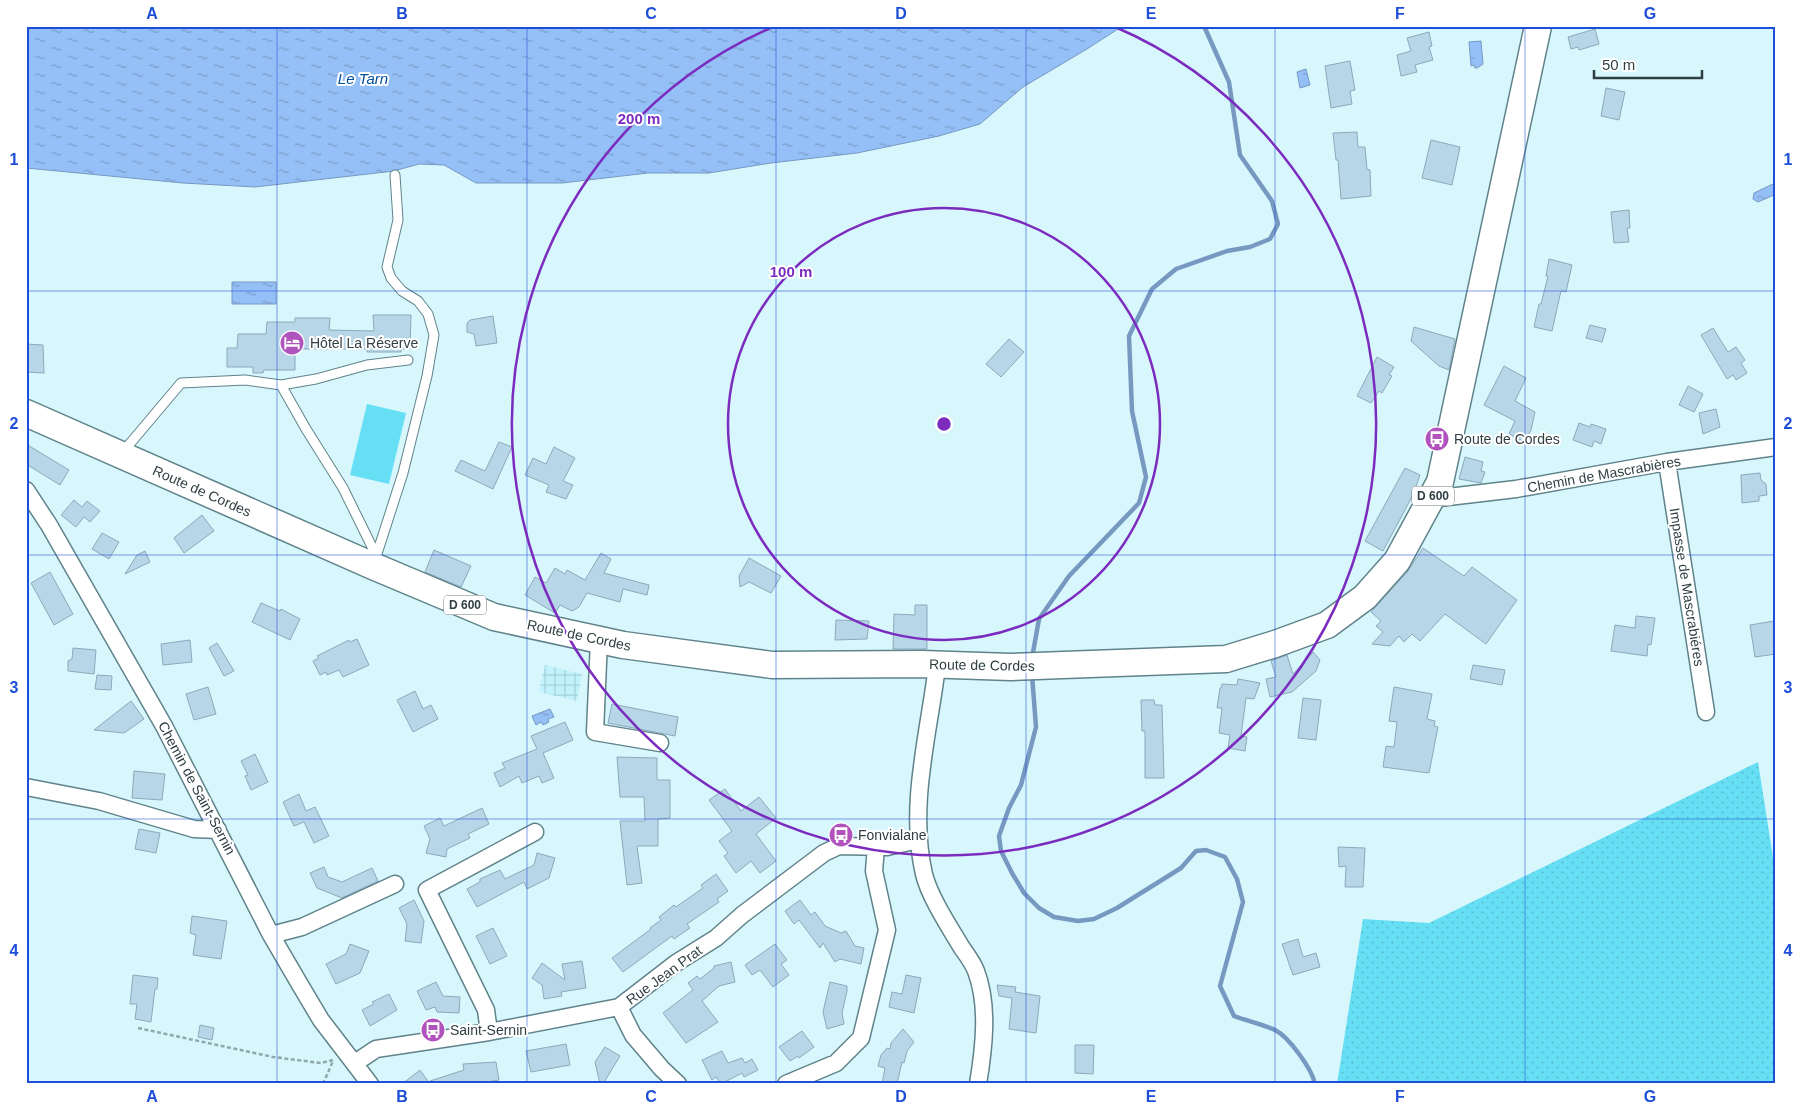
<svg xmlns="http://www.w3.org/2000/svg" width="1802" height="1110" font-family="Arial,sans-serif">
	<defs>
		<pattern id="industrial-grid" width="8" height="8" patternUnits="userSpaceOnUse" patternTransform="scale(1.25)"><rect width="8" height="8" fill="#c2f3fc"/><path d="M0 4h8M4 0v8" fill="none" stroke="#a7d1d9"/></pattern>
		<pattern id="grass-dots" width="8" height="8" patternUnits="userSpaceOnUse" patternTransform="scale(1.25)"><rect width="8" height="8" fill="#66dff4"/><path d="M2 2h.1M6 6h.1" fill="none" stroke="#59c0d2" stroke-width="1.8" stroke-linecap="round"/></pattern>
		<pattern id="water-ripples" width="26" height="14" patternUnits="userSpaceOnUse" patternTransform="scale(1.25)"><rect width="26" height="14" fill="#95c0f7"/><path d="M2 4q2-2 4 0t4 0M15 11q2-2 4 0t4 0" fill="none" stroke="#7a9dca"/></pattern>
	</defs>
	<rect width="100%" height="100%" fill="#d8f7fd"/>
	<path fill="url(#industrial-grid)" d="M545,665L582,674L577,701L539,692Z"/>
	<path fill="url(#grass-dots)" d="M1758,762L1776,876V1084H1337L1363,919L1429,923Z"/>
	<path fill="#66dff4" d="M367,404L406,413L389,484L350,475Z"/>
	<path fill="url(#water-ripples)" stroke="#7799c1" d="M26,26H1127L1118,29L1087,49L1023,87L980,124L939,136L857,153L771,163L709,173H648L562,183H476L444,165L419,164L394,171L255,187L183,183L26,168Z
		M1481,41L1483,64L1477,68H1475L1474,65L1471,66L1469,42Z
		M1306,69L1310,85L1300,88L1297,72Z
		M1773,184L1776,194L1758,202L1753,199L1754,193Z
		M232,282H276V304H232Z
		M550,709L554,717L548,719L549,722L543,725L541,722L536,725L532,716Z"/>
	<g fill="none" stroke-linecap="round" stroke-linejoin="round">
		<path stroke="#7799c1" stroke-width="4.5" d="M1032,658L1039,619L1069,576L1139,503L1146,477L1132,411L1129,336L1152,289L1176,269L1227,251L1250,247L1270,239L1278,224L1272,201L1240,155L1229,82L1204,26
			M1032,675L1036,727L1021,785L1009,808L999,836L1001,851L1012,873L1024,893L1039,908L1054,917L1078,921L1094,919L1117,908L1181,868L1196,851L1206,850L1225,857L1237,879L1243,902L1220,986L1234,1016C1247,1021 1262,1024 1275,1030C1289,1037 1312,1069 1315,1084"/>
	</g>
	<path fill="#b7d6e8" stroke="#8ba9bb" d="M1595,29L1599,44L1579,50L1578,47L1571,49L1568,37Z
		M1429,32L1432,46L1429,47L1433,60L1415,65L1417,72L1401,76L1397,55L1411,51L1407,38Z
		M1350,61L1355,90L1350,91L1352,104L1331,108L1325,66Z
		M1606,88L1625,92L1619,120L1601,116Z
		M1357,132L1358,147H1365L1367,169L1370,170L1371,196L1341,199L1338,160H1336L1333,133Z
		M1431,140L1460,147L1452,185L1422,178Z
		M1629,210L1630,228H1627L1629,242L1614,243L1611,212Z
		M1549,259L1572,265L1566,292L1561,291L1552,331L1534,327L1539,304H1541L1548,276H1546Z
		M373,315H411L410,349H401V352H367V349H295V370H264L263,373H253V367H227V348H237L238,334H266L267,322H295V318H330L329,330L374,331Z
		M493,316L497,343L476,346L474,334L467,332V323L470,320Z
		M1590,325L1606,329L1602,342L1586,338Z
		M1414,327L1455,339L1449,370L1439,366L1411,341Z
		M1713,328L1728,352L1736,347L1745,360L1741,363L1747,373L1736,380L1733,375L1727,379L1701,335Z
		M1009,339L1024,352L1001,377L986,364Z
		M26,344L43,345L44,373L26,372Z
		M1377,357L1394,367L1389,375L1392,376L1382,393L1379,391L1371,403L1357,396Z
		M1504,366L1526,378L1515,401L1535,412L1531,430L1525,442L1509,434L1515,421L1484,405Z
		M1688,386L1703,394L1694,412L1679,405Z
		M1716,409L1720,427L1703,434L1699,413Z
		M1579,423L1590,427L1591,424L1606,429L1601,444L1594,441L1592,447L1573,440Z
		M499,442L512,447L493,489L455,471L461,460L485,471Z
		M26,444L69,470L60,485L26,464Z
		M554,447L575,458L563,481L573,485L566,499L546,492L549,485L525,475L533,458L546,464Z
		M1465,457L1483,462L1481,471L1485,472L1481,483L1459,479Z
		M1405,468L1420,475L1413,495L1383,551L1365,541Z
		M1760,473L1761,480L1766,484L1767,495L1759,496V501L1742,503L1741,475Z
		M74,500L82,507L87,501L100,511L90,522L84,517L76,527L61,515Z
		M202,515L214,531L184,553L174,538Z
		M102,533L119,542L109,559L92,549Z
		M1423,548L1464,576L1472,567L1517,600L1486,644L1445,614L1420,641L1412,634L1404,642L1399,636L1390,646L1372,644L1383,632L1376,626L1381,621L1371,612L1408,571Z
		M434,550L471,566L461,587L425,572Z
		M145,551L150,562L125,574L137,555Z
		M601,553L611,559L604,573L649,585L647,595L623,589L620,602L587,593L579,607L572,611L560,605L555,613L525,595L535,577L546,583L555,568L565,574L567,570L585,580Z
		M749,558L781,576L771,593L749,582L740,587L739,576Z
		M50,572L73,614L54,625L31,583Z
		M261,603L280,611L281,609L300,619L290,640L252,622Z
		M915,605H927V649H893L894,614L915,615Z
		M1636,616L1655,618L1651,645L1648,644L1647,656L1611,651L1615,625L1635,628Z
		M836,620L869,621L867,639L835,640Z
		M1774,621L1776,654L1755,657L1750,625Z
		M357,639L369,665L343,677L339,670L327,675L326,672L320,675L313,661L319,658L317,656L349,640L350,642Z
		M190,640L192,662L163,665L161,644Z
		M217,643L234,671L224,676L209,648Z
		M73,648L96,650L94,674L68,671V661L72,659Z
		M1313,652L1320,660L1316,671L1292,692L1270,697L1266,679L1276,677L1271,661L1287,655L1293,674Z
		M1473,665L1505,670L1502,685L1470,679Z
		M97,675L112,676L111,690L95,689Z
		M1238,679L1260,683L1254,699L1246,698L1241,736L1247,737L1245,751L1228,748L1230,735L1219,733L1222,708H1217L1220,688H1221L1222,684L1237,685Z
		M208,687L216,714L194,720L186,694Z
		M1394,687L1432,694L1427,719L1435,721L1434,726L1438,727L1429,773L1383,767L1386,746L1394,747L1397,722L1389,721Z
		M415,691L423,709L431,705L438,719L413,732L397,700Z
		M1303,698L1321,700L1316,740L1298,738Z
		M1141,700H1154L1155,705H1162L1164,778H1145V731H1142Z
		M131,701L144,719L124,733L94,730Z
		M612,704L678,717L675,736L608,723Z
		M565,722L573,740L543,753L554,778L542,783L539,776L522,783L519,776L500,787L494,773L505,768L502,763L537,749L531,736Z
		M255,754L268,782L251,790L245,776L248,775L241,761Z
		M617,757L657,758V780H670V818L658,819V846H637L642,883L627,885L620,821H645L644,797H620Z
		M134,771L165,774L162,800L132,798Z
		M725,789L741,811L759,797L776,818L756,834L776,861L760,873L751,861L736,873L724,856L728,853L719,841L732,831L709,800Z
		M299,794L306,811L315,807L329,836L314,843L304,822L294,826L283,802Z
		M482,808L489,824L468,834L470,838L447,849L446,857L426,853L430,839L424,826L440,818L444,826Z
		M139,829L160,833L156,853L135,849Z
		M1338,847L1365,848L1363,887H1345L1346,866L1339,867Z
		M537,853L555,858L549,878L527,889L524,882L477,907L467,889L480,882V879L500,870L505,879L534,865Z
		M324,867L328,877L342,882L372,868L378,881L342,898L317,888L310,873Z
		M716,874L728,891L717,899L719,902L687,924L690,928L674,939L672,936L623,972L612,958L651,929L650,928L661,920L659,917L674,905L676,907L703,888L701,885Z
		M414,900L424,921L421,943L405,941L407,924L399,908Z
		M800,900L811,915L815,912L825,926L841,933L846,931L855,946L864,948L861,964L840,959L835,962L823,943L820,948L799,920L794,924L785,911Z
		M192,916L227,921L221,959L193,955L196,935L190,933Z
		M493,928L507,956L490,964L476,936Z
		M1298,939L1303,957L1316,953L1320,967L1293,975L1282,944Z
		M350,944L369,951L360,973L336,984L326,964L346,954Z
		M775,944L787,960L781,964L789,975L773,987L760,970L752,975L745,965Z
		M582,961L586,988L561,992L562,996L544,999L542,985L532,978L542,963L565,980L562,964Z
		M731,962L735,982L719,986L702,1001L718,1022L686,1043L663,1013L693,990L688,983L697,976L700,979L714,968V966Z
		M133,975L158,978L157,989H155L151,1022L135,1019L137,1004H130Z
		M906,975L921,978L914,1013L889,1007L892,992L902,994Z
		M436,982L443,996L460,997L459,1013L437,1012L435,1007L426,1010L417,991Z
		M830,982L847,986V991L842,1013L844,1024L827,1029L823,1012Z
		M997,985L1016,987L1015,992L1040,996L1036,1033L1009,1029L1012,998L999,996Z
		M389,994L397,1010L370,1026L362,1010L374,1004L372,1002Z
		M200,1025L214,1028L212,1040L198,1037Z
		M903,1029L914,1042L907,1051L904,1063L902,1062L897,1084H882L885,1068L878,1066L881,1055L887,1048L890,1049L891,1043Z
		M802,1031L814,1047L799,1058L798,1056L790,1061L779,1047Z
		M566,1044L570,1065L531,1072L526,1051Z
		M1075,1045H1094L1093,1074L1075,1073Z
		M605,1047L620,1056L603,1084H600L595,1062Z
		M722,1051L728,1063L742,1058L745,1063L752,1059L758,1070L744,1077L742,1073L721,1084L716,1077L712,1080L702,1060Z
		M496,1062L499,1080L476,1084H431L430,1081L464,1070L463,1064Z
		M420,1070L430,1084H402Z"/>
	<g fill="none" stroke-linecap="round" stroke-linejoin="round">
		<defs>
			<path id="lane" d="M281,385L316,379L367,365L408,360
				M122,453L181,383L245,380L281,385L306,429L343,488L376,555
				M374,563L403,473L427,376L434,335L428,314L418,301L402,291L391,278L387,267L398,220L395,175"/>
			<path id="street" d="M1667,462L1706,712
				M26,490L49,525L164,726L271,935L299,983L321,1020L370,1084
				M1431,499L1516,489L1667,462L1776,447
				M599,640L595,732L660,743
				M937,666C929,733 908,806 924,874C929,896 950,928 962,948C967,955 973,963 976,971C989,1005 984,1048 978,1084
				M26,787L99,801L194,829L218,830
				M271,935L302,927L395,884
				M619,1007L633,1035L662,1069L678,1084
				M489,1032L486,1010L427,890L535,832
				M355,1063L376,1049L489,1032L619,1007L676,963L716,938L742,915L824,853L839,846L887,847L918,840
				M786,1084L836,1063L861,1038L887,930L874,871L876,847"/>
			<path id="primary" d="M26,413L373,566L494,617L623,645L772,665L922,664L1011,667L1226,659L1275,644L1327,625L1365,597L1397,561L1440,482L1538,26"/>
		</defs>
		<use href="#lane" stroke="#5f838a" stroke-width="11"/>
		<use href="#street" stroke="#5f838a" stroke-width="19"/>
		<use href="#primary" stroke="#5f838a" stroke-width="29"/>
		<path stroke="#90a8ad" stroke-width="2.5" stroke-dasharray="4 2.5" stroke-linecap="butt" d="M138,1028L273,1057L321,1063L333,1060
			M323,1084L333,1061"/>
		<use href="#lane" stroke="#fff" stroke-width="9"/>
		<use href="#street" stroke="#fff" stroke-width="16"/>
		<use href="#primary" stroke="#fff" stroke-width="26"/>
	</g>
	<path fill="none" stroke="#1d4ed8" stroke-width="1" stroke-opacity="0.55" d="M277,26V1084M527,26V1084M776,26V1084M1026,26V1084M1275,26V1084M1525,26V1084M26,291H1776M26,555H1776M26,819H1776"/>
	<g fill="none" stroke="#7b2cbf" stroke-width="2.5">
		<circle cx="944" cy="424" r="216"/>
		<path d="M1113 26A432 432 0 1 1 775 26"/>
	</g>
	<defs>
		<symbol id="hotel-disc" viewBox="-11 -11 22 22"><circle r="9.5" fill="#b153bc" stroke="#fff"/><path d="M-6-4.5h1.5V1H6V5H4.5V3h-9V5H-6ZM-4 0a1.8 1.8 0 1 1 3.6 0ZM.5 0V-2.5h3Q6-2.5 6 0Z" fill="#fff"/></symbol>
		<symbol id="bus-disc" viewBox="-11 -11 22 22"><circle r="9.5" fill="#b153bc" stroke="#fff"/><path d="M-5-6H5V4H4V6H2V4H-2V6H-4V4H-5ZM-3.5-4V0h7V-4ZM-3.5 1.2v1.5H-2V1.2ZM2 1.2v1.5H3.5V1.2Z" fill="#fff"/></symbol>
	</defs>
	<g fill-rule="evenodd">
		<use href="#hotel-disc" x="278" y="329" width="28" height="28"/>
		<use href="#bus-disc" x="1423" y="425" width="28" height="28"/>
		<use href="#bus-disc" x="827" y="821" width="28" height="28"/>
		<use href="#bus-disc" x="419" y="1016" width="28" height="28"/>
	</g>
	<g text-anchor="middle" dominant-baseline="central" stroke-width="4" stroke-linejoin="round" paint-order="stroke">
		<g fill="#fff" stroke="#6e797b" stroke-width="1">
			<rect x="1412" y="486.5" width="42" height="19" rx="4"/>
			<rect x="444" y="595.5" width="42" height="19" rx="4"/>
		</g>
		<g font-size="12" font-weight="bold" fill="#303f42">
			<text x="1433" y="496">D 600</text>
			<text x="465" y="605">D 600</text>
		</g>
		<g font-size="14" fill="#303f42" stroke="#fff" text-anchor="start">
			<text x="310" y="343">Hôtel La Réserve</text>
			<text x="1454" y="439">Route de Cordes</text>
			<text x="858" y="835">Fonvialane</text>
			<text x="450" y="1030">Saint-Sernin</text>
		</g>
		<g font-size="14" fill="#303f42" stroke="#fff">
			<text transform="translate(1604 474) rotate(-10)">Chemin de Mascrabières</text>
			<text transform="translate(202 491) rotate(24)">Route de Cordes</text>
			<text transform="translate(1687 587) rotate(81)">Impasse de Mascrabiéres</text>
			<text transform="translate(579 635) rotate(12)">Route de Cordes</text>
			<text transform="translate(982 665) rotate(1)">Route de Cordes</text>
			<text transform="translate(197 788) rotate(62)">Chemin de Saint-Sernin</text>
			<text transform="translate(664 975) rotate(-36)">Rue Jean Prat</text>
		</g>
		<g font-size="15" font-style="italic" fill="#014e9d" stroke="#fff">
			<text x="363" y="78">Le Tarn</text>
		</g>
	</g>
	<circle cx="944" cy="424" r="8" fill="#7b2cbf" stroke="#fff" stroke-width="2.5"/>
	<g font-size="15" text-anchor="middle" font-weight="bold" fill="#7b2cbf" stroke="#fff" stroke-width="4" stroke-linejoin="round" paint-order="stroke">
		<text x="639" y="124">200 m</text>
		<text x="791" y="277">100 m</text>
	</g>
	<rect width="1802" height="1110" fill="none" stroke="#ffffff" stroke-width="55"/>
	<path d="M1594 70v8h108v-8" fill="none" stroke="#303f42" stroke-width="2.5"/>
	<text x="1602" y="70" font-size="15" fill="#303f42" stroke="#ffffff" stroke-width="4" paint-order="stroke">50 m</text>
	<rect x="28" y="28" width="1746" height="1054" fill="none" stroke="#1d4ed8" stroke-width="2"/>
	<g font-size="16" text-anchor="middle" font-weight="bold" fill="#1d4ed8">
		<text x="152" y="19">A</text>
		<text x="402" y="19">B</text>
		<text x="651" y="19">C</text>
		<text x="901" y="19">D</text>
		<text x="1151" y="19">E</text>
		<text x="1400" y="19">F</text>
		<text x="1650" y="19">G</text>
		<text x="14" y="165">1</text>
		<text x="1788" y="165">1</text>
		<text x="14" y="429">2</text>
		<text x="1788" y="429">2</text>
		<text x="14" y="693">3</text>
		<text x="1788" y="693">3</text>
		<text x="14" y="956">4</text>
		<text x="1788" y="956">4</text>
		<text x="152" y="1102">A</text>
		<text x="402" y="1102">B</text>
		<text x="651" y="1102">C</text>
		<text x="901" y="1102">D</text>
		<text x="1151" y="1102">E</text>
		<text x="1400" y="1102">F</text>
		<text x="1650" y="1102">G</text>
	</g>
</svg>
